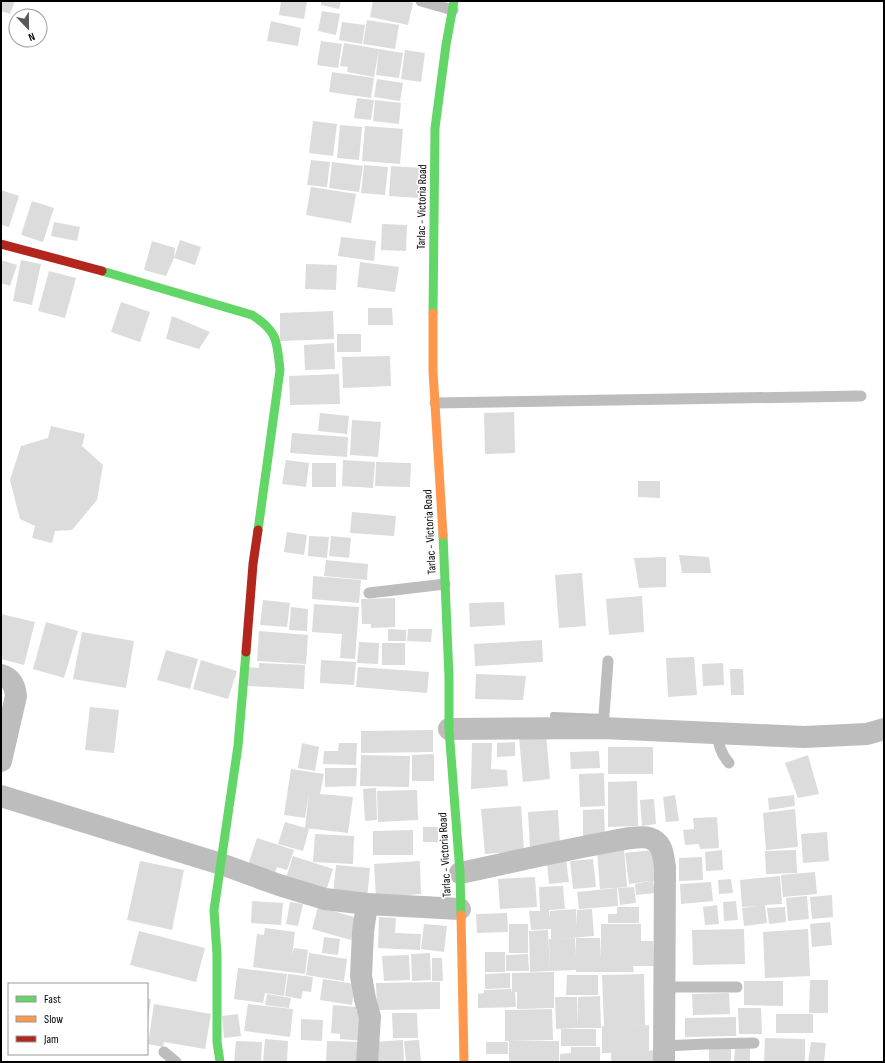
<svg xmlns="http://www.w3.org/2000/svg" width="885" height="1063" font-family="'Sofia Sans Condensed',sans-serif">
	<rect width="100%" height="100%" fill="#fff"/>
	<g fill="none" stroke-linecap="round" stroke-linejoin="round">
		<path stroke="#bababa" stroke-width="6" d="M553,715L605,717"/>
	</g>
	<path fill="#dcdcdc" d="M1,1H15L10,14L1,11Z
		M281,1H307L304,19L279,15Z
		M321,1H341L339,9L321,5Z
		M373,1H405L413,3L408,25L370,17Z
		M322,11L340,14L336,35L318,31Z
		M367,20L399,25L395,49L363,44Z
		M271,21L301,28L298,46L267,41Z
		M342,22L365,25L362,44L339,40Z
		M321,41L342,44L338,68L317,65Z
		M344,43L379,49L374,77L347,72L348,67L340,66Z
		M379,49L403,53L399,78L376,75Z
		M405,50L425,53L421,82L401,79Z
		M332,72L374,78L371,98L329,92Z
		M377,79L403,83L400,101L374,97Z
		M357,98L374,100L371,120L354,118Z
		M375,100L401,103L399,124L373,121Z
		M313,121L337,124L333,156L309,153Z
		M340,125L362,127L359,160L337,158Z
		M365,126L403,129L400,164L362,161Z
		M311,160L330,162L327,187L307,185Z
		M332,162L363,166L359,192L329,188Z
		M364,165L388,167L385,195L361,193Z
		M391,166L422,168L420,198L389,196Z
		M311,187L356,194L351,223L306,215Z
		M1,190L19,196L9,227L1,225Z
		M32,201L54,208L43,242L21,235Z
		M54,222L80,227L77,241L51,236Z
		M382,224L407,225L406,251L381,250Z
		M341,237L376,241L374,261L338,256Z
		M180,240L201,247L195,265L174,258Z
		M152,241L175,248L174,258L166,276L144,270Z
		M1,260L17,265L10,286L1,283Z
		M21,260L41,264L32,305L13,301Z
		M360,262L399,267L395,292L357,287Z
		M306,264L337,265L336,290L305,289Z
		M49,271L76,278L65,318L38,311Z
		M121,302L150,312L140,342L111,332Z
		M368,308H392L393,325H368Z
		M333,311L334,339L280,341V313Z
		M172,316L210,332L199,349L166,339Z
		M337,334H361V352H337Z
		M334,343L335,369L305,370L304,345Z
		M390,356L391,386L343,388L342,357Z
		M339,374L340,404L290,405L289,376Z
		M514,412L515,453L485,454L484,413Z
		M320,413L349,416L347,434L318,431Z
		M352,420L381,422L378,457L350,455Z
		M51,426L85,434L82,446L103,465L97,500L72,530L55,531L52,543L32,538L35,526L20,519L10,480L21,446L48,438Z
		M292,433L348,437L347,457L290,453Z
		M286,460L309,463L306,487L282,484Z
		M343,460L375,462L373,488L342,486Z
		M376,462L411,463L410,487L375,486Z
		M312,463H336V487H312Z
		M638,481H660V498L638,497Z
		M352,512L396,516L394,536L350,533Z
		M287,532L307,535L304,555L284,552Z
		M309,536L329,537L327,558L308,556Z
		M331,536L351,538L349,558L329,556Z
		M679,555L709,557L711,573H682Z
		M666,557V587L639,588L634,558Z
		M326,560L368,564L367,580L324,576Z
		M582,573L586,626L559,628L555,575Z
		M313,576L361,580L359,603L312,599Z
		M642,596L644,632L609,635L606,599Z
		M395,598V627L371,628V624H362L361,599Z
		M263,600L290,603L287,627L260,625Z
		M504,602L505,625L470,627L469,603Z
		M314,604L359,607L355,659L340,658L342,634L312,632Z
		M291,607L308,609L307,631L289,630Z
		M1,614L35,622L24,665L1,659Z
		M46,622L78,631L64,678L33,669Z
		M388,629L406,630V641H388Z
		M408,629H432L431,642L407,641Z
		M259,631L308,635L306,664L257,661Z
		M82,632L134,641L126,688L73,679Z
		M542,640L543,662L475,666L474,644Z
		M359,642L379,643L378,664L357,663Z
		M382,643H405V665H382Z
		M166,650L198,659L190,689L157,680Z
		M694,657L697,695L668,697L666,658Z
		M201,660L237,671L228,699L193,689Z
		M321,660L356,662L354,685L320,683Z
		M259,663L305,665L304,689L247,686L248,667L259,668Z
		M723,663L724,685L703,686L702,664Z
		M358,667L429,672L427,693L356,687Z
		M730,669H743L744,695H731Z
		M476,674L526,676L523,700L475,699Z
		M90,707L119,710L114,753L85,750Z
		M433,730V752L361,753V731Z
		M546,734L550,779L523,782L519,737Z
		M515,742V756L497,757V743Z
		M302,743L319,747L315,771L298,768Z
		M339,743H357L356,765L323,764L324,751H338Z
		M472,743H492L491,769L507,770L508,786L471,789Z
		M608,747H653V774H608Z
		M599,751L600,768L571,769L570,752Z
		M434,754V781H412V755Z
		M361,755L410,756L409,787L360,786Z
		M808,755L819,794L798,798L785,763Z
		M325,768H357L356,786L325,787Z
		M291,769L324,774L320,794L353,797L348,833L305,828L309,792L305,818L284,815Z
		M604,773L605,806L580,807L579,774Z
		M637,781L638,826L608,827V782Z
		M376,788L377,820L365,821L363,789Z
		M417,790L418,820L378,822L377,791Z
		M675,795L679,821L666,822L663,797Z
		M794,795L795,806L769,810L768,798Z
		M654,799L656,824L642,826L640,800Z
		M521,806L524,851L485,854L481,809Z
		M604,809L605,835L583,836V810Z
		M795,809L798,847L766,850L763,813Z
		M558,810L560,845L530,847L528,812Z
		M717,817L719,848L700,849L699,844L685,845L683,830L694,829L693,818Z
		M285,822L309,829L303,851L278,844Z
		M423,827H438V842H423Z
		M413,830V855H373V831Z
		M827,832L829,861L803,863L801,834Z
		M315,834L354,836L353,864L313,862Z
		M257,838L294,850L287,870L277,867L275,873L248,865Z
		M624,849L627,887L600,889L597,851Z
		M652,850L657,880L653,881L655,893L636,895L635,884L650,881L629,884L625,853Z
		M722,850L723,870L706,871L705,852Z
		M796,850L797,873L766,874L765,851Z
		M293,856L333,869L325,894L285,881Z
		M702,857L703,880L679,881V858Z
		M593,859L596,887L573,889L570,861Z
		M566,860L569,882L549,884L547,862Z
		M140,861L184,870L172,930L127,920Z
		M420,861L421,894L376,897L374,864Z
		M336,865L370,868L367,899L333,896Z
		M815,872L817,894L783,897L781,875Z
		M780,876L782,904L765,905L767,923L744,926L742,908L760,906L742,907L740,880Z
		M535,877L537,907L500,909L498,879Z
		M731,879L733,893L719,894L718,880Z
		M711,882L713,901L681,904L680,884Z
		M563,886L565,909L549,910V918L550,911L576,909L577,927V910L592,909L594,936L559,939L575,938V956L576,938H600L601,960V924H641V941H653L654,966H633L634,972H576V970L550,971L549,939H551V929L531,930L529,911H540L539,887Z
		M634,887L636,903L620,905L618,888Z
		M617,888L618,906L579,909L577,892Z
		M832,895L833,917L812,919L810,897Z
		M807,896L809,919L788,921L786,898Z
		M252,901L283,903L281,925L251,923Z
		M736,901L738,920L724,921L723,902Z
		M290,902L303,904L298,926L286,924Z
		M717,905L719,924L705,925L703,907Z
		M318,907L358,918L351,940L312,929Z
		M617,907H639V923H608V914H617Z
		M785,907L786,922L769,924L767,908Z
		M507,913L508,932L477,933L476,914Z
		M379,917L396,918L395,933L421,934L420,950L378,948Z
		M830,922L832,945L812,947L810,924Z
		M424,924L447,926L444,952L421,949Z
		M509,924H528V953H509Z
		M265,928L295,932L292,956L294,948L308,950L305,974L253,967L257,934L264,935Z
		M744,929L745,964L693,965L692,930Z
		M808,929L810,976L765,978L763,932Z
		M548,930L550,971L530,972L529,931Z
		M139,931L205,948L196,982L130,965Z
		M324,937L340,939L338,955L322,953Z
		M485,952H505V972H485Z
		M309,953L347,959L344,981L306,975Z
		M430,953L431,980L412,981L411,954Z
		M528,954L529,971H506V955Z
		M409,955L410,980L384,981L382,956Z
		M432,958H442L443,981H432Z
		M238,968L287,974L284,996L265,993L263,1003L234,999Z
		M554,972V1008L517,1009V992H515L516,1007L478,1008V994L484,993V990L511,989L512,993V973Z
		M510,973V988L485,989V974Z
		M288,974L313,977L311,992L303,991L301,999L285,996Z
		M644,974L645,1025L627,1026L649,1025V1051L654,1050L655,1062H611V1053H602V1026H604L602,975Z
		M567,975H598V995H566Z
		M323,979L355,984L352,1005L320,1000Z
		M810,980H828V1013H809Z
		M744,981H783V1006L744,1005Z
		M440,982V1009L377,1010L376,983Z
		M729,993L730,1014L693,1015L692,994Z
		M267,994L291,998L289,1008L265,1005Z
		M600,996L601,1028H578V997Z
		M555,997H577L578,1028L556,1029Z
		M147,999H151L148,1020H147Z
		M154,1004L211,1014L205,1049L164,1042L163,1047L148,1044Z
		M248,1004L293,1009L290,1037L244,1031Z
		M333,1005L357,1007L356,1011H367L364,1041L340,1039V1034L331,1033Z
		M738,1008H761L762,1034H739Z
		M552,1009L553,1040L505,1041V1010Z
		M392,1013H417L418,1038H393Z
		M238,1014L241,1036L224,1038L222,1016Z
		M776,1014H813V1033H776Z
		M736,1017V1036L685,1037V1018Z
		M301,1019L323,1020L322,1041L301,1040Z
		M561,1029H596V1046H561Z
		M765,1038L805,1039V1062H764Z
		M265,1039L288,1041L287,1062H263Z
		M403,1040L404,1062H375L374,1042Z
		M419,1040L421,1062H406L404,1041Z
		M236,1041L262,1042L261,1062H234Z
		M327,1041L364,1042L363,1062H326Z
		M509,1041H559V1062H509Z
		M486,1042H508V1054H486Z
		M811,1042L826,1043L824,1062H808Z
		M709,1046H731V1062H709Z
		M571,1047H600V1062H560V1054L571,1053Z
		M735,1047H750V1062H734Z"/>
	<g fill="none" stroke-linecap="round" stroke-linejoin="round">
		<path stroke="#bdbdbd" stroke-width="11" d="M421,1L453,10
			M435,403L861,396
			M369,593L445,584
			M603,728L608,661
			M717,733C718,745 721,754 729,763
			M664,987H737
			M664,1046L706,1044L754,1043
			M164,1052L176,1062"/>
		<path stroke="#bdbdbd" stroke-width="22" d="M1,675C11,678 15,685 16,696L1,761
			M449,729L603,728L804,737L867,734L884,729
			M1,796L221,864L279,885L325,899L367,904L460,909
			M460,873C507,863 555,852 603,843C614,841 639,835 649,838C663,842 663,855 665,867L664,1062
			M367,904L363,932L361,976L365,999L370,1017L367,1062"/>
		<path stroke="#63d668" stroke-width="9" d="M102,271L252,315C278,331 277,342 280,370L258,530
			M433,313L435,128L446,45L454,1
			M443,535L449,677V729L460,873L461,915
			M220,1062L217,1042V955L214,910L238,746L246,652"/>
		<path stroke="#ff974d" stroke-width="9" d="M433,313V371L443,535
			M461,915L464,1062"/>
		<path stroke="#b3261e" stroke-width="9" d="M1,244L102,271
			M246,652L253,564L258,530"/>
	</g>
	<g text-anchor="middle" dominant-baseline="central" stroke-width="3.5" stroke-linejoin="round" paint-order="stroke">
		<g font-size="12" fill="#000" stroke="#fff">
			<text transform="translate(422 207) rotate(-89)">Tarlac - Victoria Road</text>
			<text transform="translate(430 532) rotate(-93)">Tarlac - Victoria Road</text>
			<text transform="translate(445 855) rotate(-93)">Tarlac - Victoria Road</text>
		</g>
	</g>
	<rect width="885" height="1063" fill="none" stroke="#000000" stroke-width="4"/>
	<rect x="8" y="983" width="140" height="72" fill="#ffffff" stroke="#999999"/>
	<rect x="16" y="996" width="20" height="6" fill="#63d668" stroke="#999999"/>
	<text x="44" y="1003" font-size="12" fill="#000000">Fast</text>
	<rect x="16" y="1016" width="20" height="6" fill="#ff974d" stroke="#999999"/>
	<text x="44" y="1023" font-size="12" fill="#000000">Slow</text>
	<rect x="16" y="1036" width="20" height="6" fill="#b3261e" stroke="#999999"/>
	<text x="44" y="1043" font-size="12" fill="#000000">Jam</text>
	<g transform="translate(28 28) rotate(158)"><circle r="19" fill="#ffffff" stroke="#999999"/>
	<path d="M0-3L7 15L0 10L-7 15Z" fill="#595959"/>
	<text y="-6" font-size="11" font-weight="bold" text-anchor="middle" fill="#000000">N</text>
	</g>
</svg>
